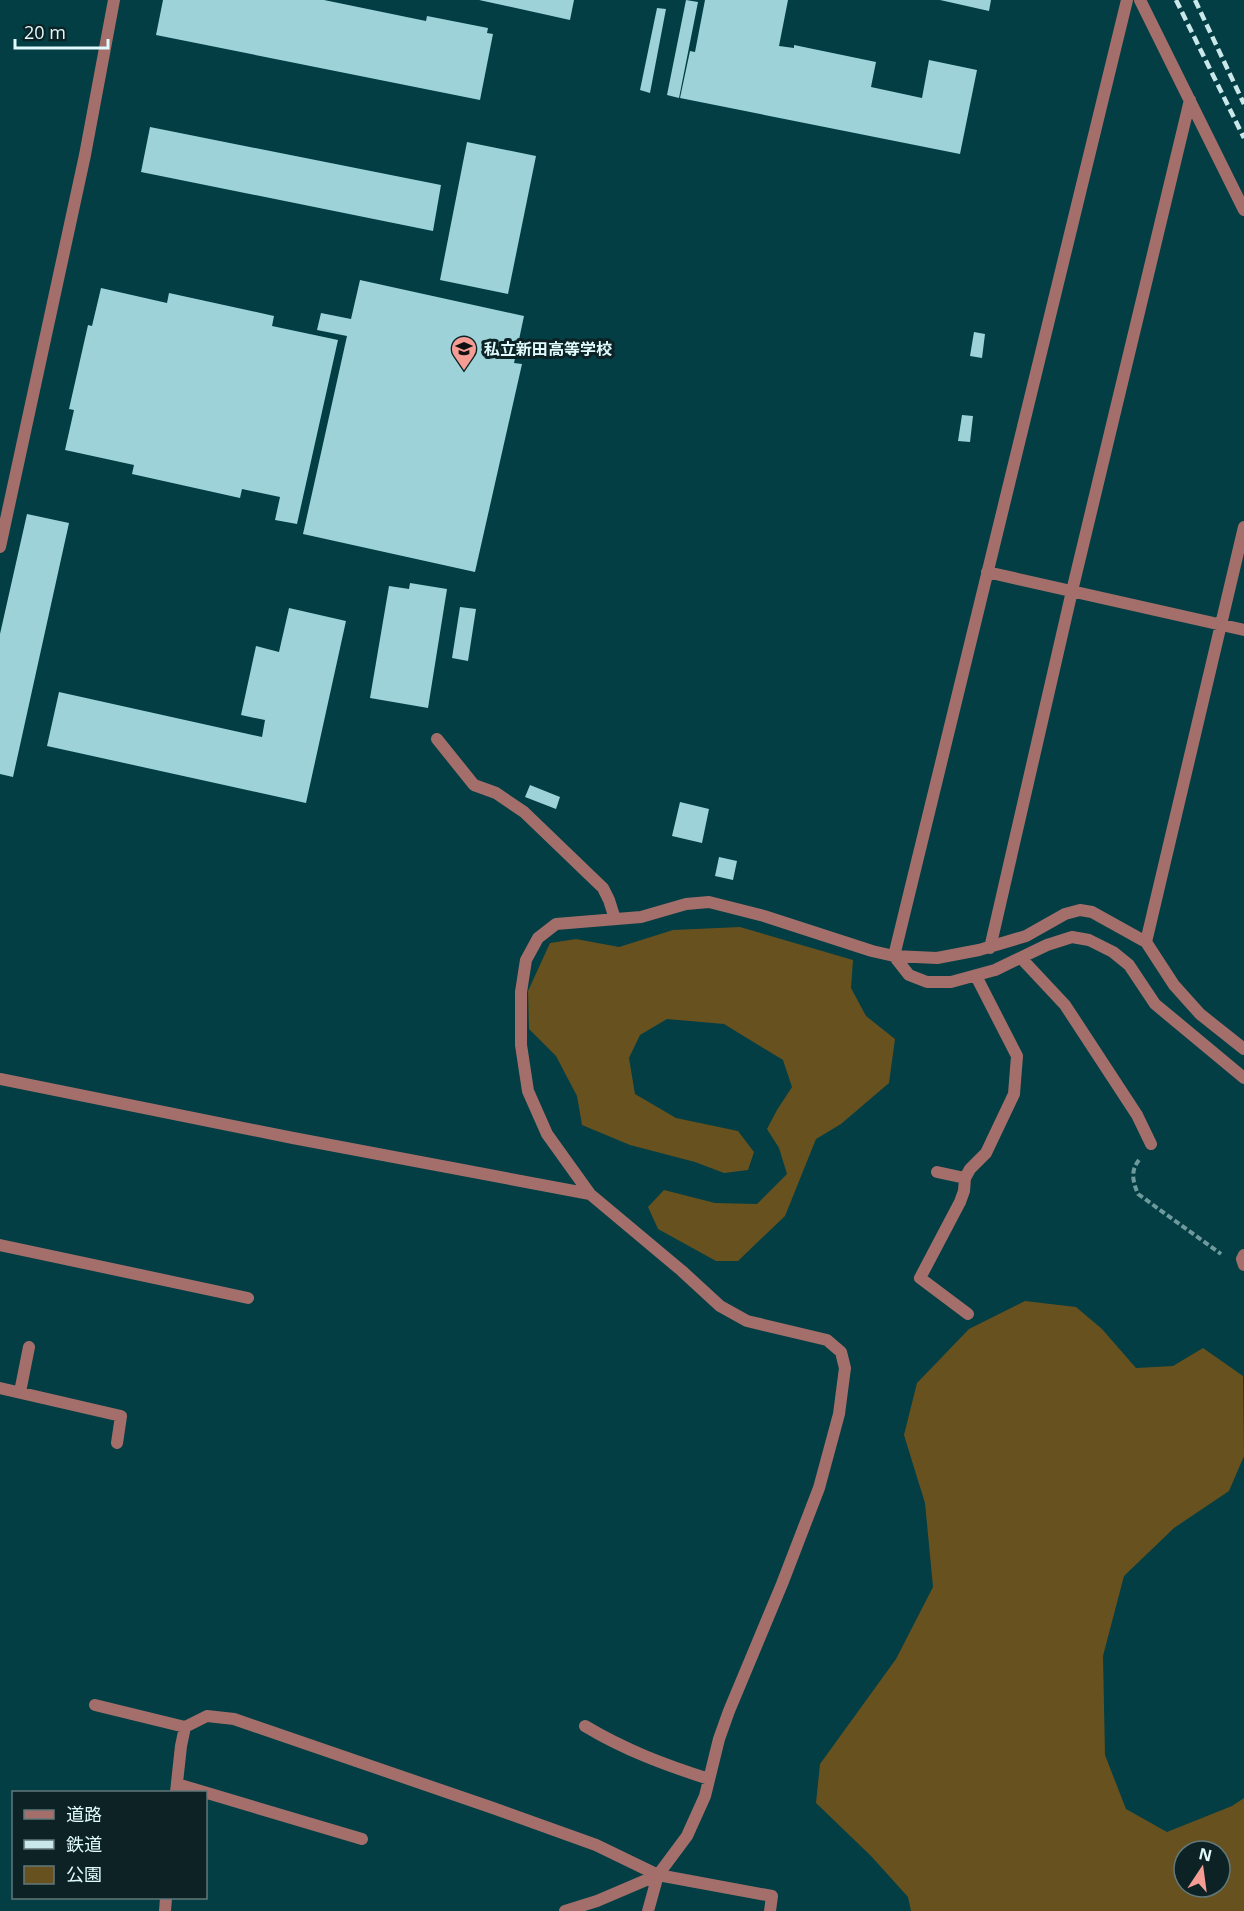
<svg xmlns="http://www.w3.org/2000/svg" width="1244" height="1911" font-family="'Open Sans','Noto Sans JP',sans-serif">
	<rect width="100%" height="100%" fill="#023e44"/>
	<path fill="#67511f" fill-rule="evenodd" d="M740,927L853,960L851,988L866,1016L895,1039L889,1083L841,1124L816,1139L785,1216L738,1261H716L658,1229L648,1207L664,1190L715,1203L757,1204L787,1174L779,1148L767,1129L777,1110L792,1087L783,1060L724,1024L667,1019L640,1035L629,1058L635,1094L676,1118L738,1131L754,1152L748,1170L724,1173L695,1162L630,1145L582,1125L577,1096L556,1056L529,1029L528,991L550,943L576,939L619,947L673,930Z
		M1025,1301L1076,1307L1102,1329L1136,1368L1173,1366L1203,1348L1243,1376L1244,1456L1229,1491L1174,1528L1124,1576L1103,1656L1105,1755L1126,1809L1167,1832L1232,1806L1244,1798V1911H911L908,1897L871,1856L816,1803L820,1764L896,1659L933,1587L925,1503L904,1435L917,1383L969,1329ZM1184,1851H1220V1887H1184Z"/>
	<path fill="#9dd2d9" d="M163,0H324L426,21L427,16L488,28L487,33L493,34L480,100L156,35Z
		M479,0H574L570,20Z
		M686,0L698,2L679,98L667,95Z
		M705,0H788L779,46L794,48V45L876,62L871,87L922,98L929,60L977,70L960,154L680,98L690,51L695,52Z
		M940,0H991L989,11Z
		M657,8L666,9L650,93L640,90Z
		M150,127L441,185L433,231L141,172Z
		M467,142L536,156L508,294L440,280Z
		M360,280L524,316L514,363L522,364L475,572L303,534L347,336L317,330L321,313L351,319Z
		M101,288L167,303L169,293L274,316L272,326L338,340L297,524L275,520L280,497L242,489L240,498L132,474L134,465L65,450L74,410L69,409L88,325L92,326Z
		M974,332L985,334L982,358L970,356Z
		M962,415L973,416L970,442L958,441Z
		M27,514L69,523L13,777L0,774V634Z
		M410,583L447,589L428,708L370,698L389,586L409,589Z
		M460,607L476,609L468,661L452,658Z
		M289,608L346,621L306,803L47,746L59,692L262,737L265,720L241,715L256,646L279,652Z
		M530,785L560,797L556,809L525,797Z
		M680,802L709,809L702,843L672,836Z
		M719,857L737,861L733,880L715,876Z"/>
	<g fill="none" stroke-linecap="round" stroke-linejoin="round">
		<path stroke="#6e9a9e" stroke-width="4" stroke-dasharray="6 3" stroke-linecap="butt" d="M1139,1160C1130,1171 1133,1182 1138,1194L1221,1254"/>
		<path stroke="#a46f6a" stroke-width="12" d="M1127,0L894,956L909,975L927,982H951L995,970L1047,945L1072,937L1089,940L1113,952L1129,965L1155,1004L1244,1078
			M1140,0L1244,210
			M0,547L85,155L114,0
			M987,572L1244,630
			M437,739L474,785L496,793L524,812L603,888L609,900L615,919
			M1146,942L1244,527
			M990,948L1072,591L1190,100
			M1021,958L1065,1005L1137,1115L1151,1144
			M0,1079L293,1138L590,1194L682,1271L720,1306L747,1321L827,1340L841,1352L845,1368L839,1414L819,1488L782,1584L729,1711L719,1739L705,1796L687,1836L658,1875L648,1911
			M937,1172L965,1178
			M590,1194L547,1134L528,1091L521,1045V992L526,960L538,938L556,924L641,917L686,904L709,902L764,916L872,951L894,956L937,958L979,950L1026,936L1065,914L1080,910L1092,912L1146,942L1174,985L1200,1014L1244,1049
			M0,1245L248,1298
			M1244,1255L1242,1259L1244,1265
			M968,1314L920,1278L960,1202L964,1191L965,1178L970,1169L986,1153L1014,1094L1017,1056L976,976
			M0,1388L121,1416L117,1443
			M20,1392L29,1347
			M95,1705L185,1727
			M585,1726C625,1750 665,1765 709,1779
			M177,1784L362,1839
			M176,1792L181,1746L185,1727L207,1716L234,1719L493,1808L596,1845L658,1875L772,1896L770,1911
			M165,1911L166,1898
			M565,1911L597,1901L658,1875"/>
		<path stroke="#cae7ea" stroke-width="4.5" stroke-dasharray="9 4.5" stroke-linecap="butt" d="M1176,0L1244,138
			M1195,0L1244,104"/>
	</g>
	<defs>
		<symbol id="school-pin" viewBox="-11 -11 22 30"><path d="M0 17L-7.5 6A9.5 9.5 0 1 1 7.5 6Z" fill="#f59c94" stroke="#0c2224"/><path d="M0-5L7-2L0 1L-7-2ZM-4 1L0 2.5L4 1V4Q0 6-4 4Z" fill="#111"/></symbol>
	</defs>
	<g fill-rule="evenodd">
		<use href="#school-pin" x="449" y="334" width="30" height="40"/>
	</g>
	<g text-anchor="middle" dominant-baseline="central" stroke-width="6" stroke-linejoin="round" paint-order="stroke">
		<g font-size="16" font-weight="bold" fill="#e0fafd" stroke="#0c2224" text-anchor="start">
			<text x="484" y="349">私立新田高等学校</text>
		</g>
	</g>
	<rect x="12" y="1791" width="195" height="108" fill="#0c2224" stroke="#61787b" stroke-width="1.5"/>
	<rect x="24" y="1810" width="30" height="9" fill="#a46f6a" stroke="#61787b" stroke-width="1.5"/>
	<text x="66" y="1821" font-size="18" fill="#e0fafd">道路</text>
	<rect x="24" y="1840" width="30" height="9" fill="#cae7ea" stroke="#61787b" stroke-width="1.5"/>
	<text x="66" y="1851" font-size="18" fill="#e0fafd">鉄道</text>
	<rect x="24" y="1866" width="30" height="18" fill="#67511f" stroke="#61787b" stroke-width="1.5"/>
	<text x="66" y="1881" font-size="18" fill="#e0fafd">公園</text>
	<g transform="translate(1202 1869) rotate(13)"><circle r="28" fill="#0c2224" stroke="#61787b" stroke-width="1.5"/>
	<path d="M0-4.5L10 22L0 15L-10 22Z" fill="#f59c94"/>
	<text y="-9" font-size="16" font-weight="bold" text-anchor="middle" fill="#e0fafd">N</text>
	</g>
	<path d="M15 39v9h93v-9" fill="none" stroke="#e0fafd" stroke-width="3"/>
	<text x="24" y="39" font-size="18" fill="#e0fafd" stroke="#0c2224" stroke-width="4.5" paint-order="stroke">20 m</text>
</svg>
